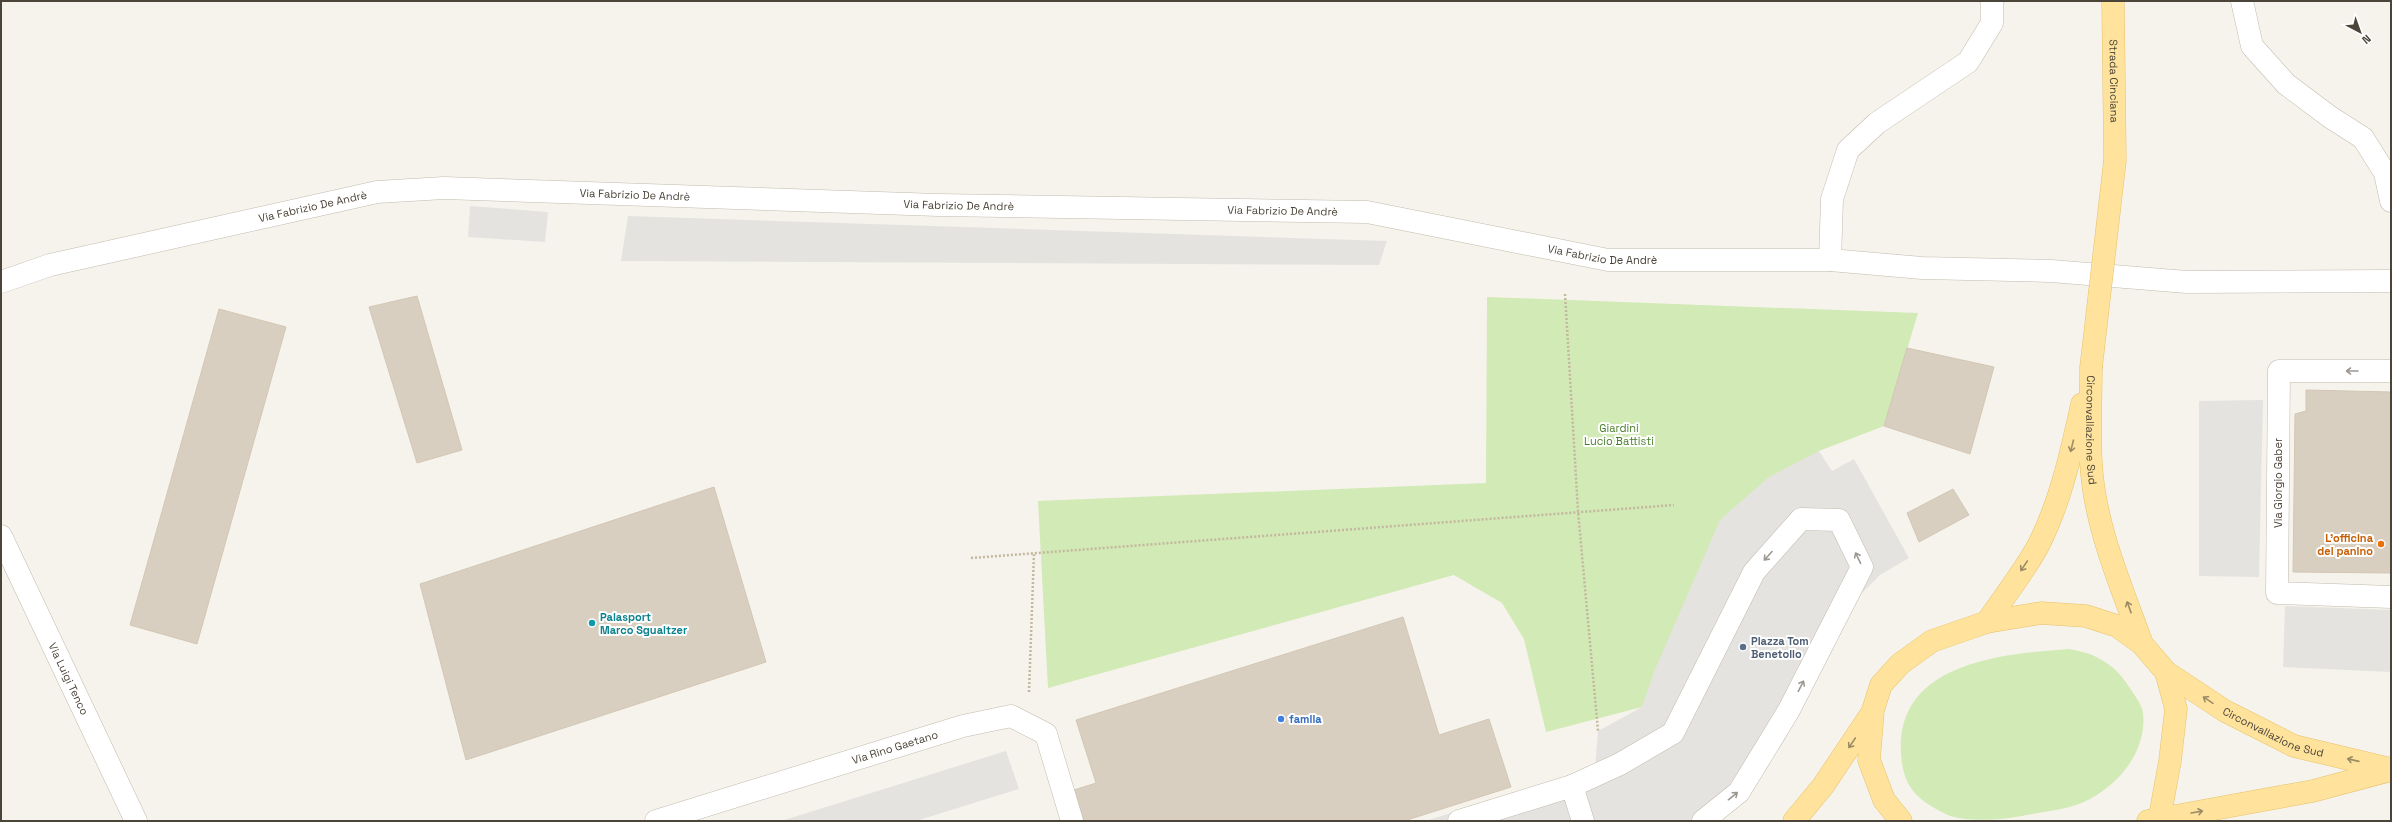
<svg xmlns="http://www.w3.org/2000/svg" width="2392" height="822" font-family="'Space Grotesk',sans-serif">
	<rect width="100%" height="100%" fill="#f6f3ec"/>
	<path fill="#d2eab5" d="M1487,297L1918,313L1884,426L1819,451L1642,707L1546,732L1524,639L1502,603L1454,575L1048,688L1038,501L1486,483Z
		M2069,649C2079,651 2090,653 2098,658C2112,665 2121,674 2129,687C2134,694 2142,705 2143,713C2147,750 2121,782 2090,799C2070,810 2044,811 2022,816C2000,820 1971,822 1950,816C1919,801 1903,790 1901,753C1896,662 2003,654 2069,649Z"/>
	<path fill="#e5e3e0" d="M470,206L548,212L545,242L468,237Z
		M628,216L1387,241L1379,265L621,261Z
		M2263,400L2259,577L2199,576V401Z
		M1819,451L1832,471L1854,459L1909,558L1880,575L1833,622L1806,678L1786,738L1747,795L1722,821H1425L1595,769L1598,731L1642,707L1654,672L1720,520L1769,477Z
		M2285,606L2391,610V672L2283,667Z
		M1006,751L1019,789L916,821H781Z"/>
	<path fill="#d8cfc1" stroke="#d3c7b4" d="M417,296L462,450L417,463L369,307Z
		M219,309L286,327L197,644L130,625Z
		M1907,348L1994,367L1970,454L1884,426Z
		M2306,390L2391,392V573L2293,572L2295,414L2306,411Z
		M714,487L766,662L466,760L420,584Z
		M1953,489L1969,515L1919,542L1907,513Z
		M1403,617L1439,735L1489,719L1511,787L1404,821H1084L1074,790L1096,783L1076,720Z"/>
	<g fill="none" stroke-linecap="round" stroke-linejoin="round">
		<defs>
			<g id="minor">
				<path d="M2242,1L2252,46L2286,84L2330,117L2363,138L2385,173L2391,201"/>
				<path d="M1830,260L1832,199L1848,150L1877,123L1968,62L1992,23V1"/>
				<path id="s1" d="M1,282L50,265L377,192L444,188L938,205L1367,212L1608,260H1830L1922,268L2051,271L2187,282L2391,281"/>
				<path d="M2391,371H2279L2277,593L2391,597"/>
				<path id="s2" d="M1,536L136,821"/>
				<path d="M1572,786L1583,821"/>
				<path id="s3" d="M656,821L963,726L1011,716L1046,734L1072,821"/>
				<path d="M1459,821L1572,786L1620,764L1673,733L1754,572L1801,519L1839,520L1862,567L1789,710L1739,792L1703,821"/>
			</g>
			<g id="major">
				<path id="s4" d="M2113,1L2115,160"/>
				<path id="s5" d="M2091,368C2091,399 2089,431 2091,462C2094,525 2121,585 2142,644"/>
				<path d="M1987,622C2003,598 2024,572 2038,546C2061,501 2071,453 2082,404"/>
				<path d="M1794,821L1823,786L1872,713"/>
				<path id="s6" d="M1901,821L1884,800L1869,760L1873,710L1881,685L1900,664L1932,641L1987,622L2041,613L2086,616L2117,626L2142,644L2166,672L2225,711L2294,746L2391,769"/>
				<path d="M2148,821L2313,791L2391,770"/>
				<path d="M2159,821L2170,761L2176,709L2166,672"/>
			</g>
		</defs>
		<use href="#minor" stroke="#c2bbae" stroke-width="23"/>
		<use href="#major" stroke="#e6c16a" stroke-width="23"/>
		<path stroke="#c4b79f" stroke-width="2.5" stroke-dasharray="2 2" stroke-linecap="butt" d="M1565,294L1578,511L1598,731
			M971,558L1674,505
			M1029,692L1034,553"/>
		<use href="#minor" stroke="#fff" stroke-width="22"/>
		<use href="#major" stroke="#ffe39c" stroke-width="22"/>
		<defs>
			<path id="major-bridge" d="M2091,368L2115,160"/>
		</defs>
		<use href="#major-bridge" stroke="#e6c16a" stroke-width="23" stroke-linecap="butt"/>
		<use href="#major-bridge" stroke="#ffe39c" stroke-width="22"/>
	</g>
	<defs><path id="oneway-shaft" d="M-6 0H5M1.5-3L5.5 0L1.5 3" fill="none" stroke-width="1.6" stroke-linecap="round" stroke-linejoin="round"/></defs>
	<g stroke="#9c9892">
		<use href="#oneway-shaft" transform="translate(2352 371) rotate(-180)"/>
		<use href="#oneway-shaft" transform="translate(1768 556) rotate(132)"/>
		<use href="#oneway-shaft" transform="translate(1858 558) rotate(-116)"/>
		<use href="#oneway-shaft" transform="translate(1801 686) rotate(-63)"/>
		<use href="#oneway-shaft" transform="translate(1733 796) rotate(-39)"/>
	</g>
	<g stroke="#9c8c66">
		<use href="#oneway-shaft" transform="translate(2072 446) rotate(104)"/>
		<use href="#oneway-shaft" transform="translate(2024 566) rotate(124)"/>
		<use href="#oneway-shaft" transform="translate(2129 607) rotate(-110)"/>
		<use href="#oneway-shaft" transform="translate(2208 700) rotate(-146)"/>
		<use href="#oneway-shaft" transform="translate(1852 743) rotate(124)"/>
		<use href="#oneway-shaft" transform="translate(2353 760) rotate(-167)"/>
		<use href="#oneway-shaft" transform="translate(2197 812) rotate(-10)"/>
	</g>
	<circle fill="#e8710a" stroke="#fff" stroke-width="1.5" cx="2381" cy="544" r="4"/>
	<circle fill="#0f9aa8" stroke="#fff" stroke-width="1.5" cx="592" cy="623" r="4"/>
	<circle fill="#5c6f8a" stroke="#fff" stroke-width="1.5" cx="1743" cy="647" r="4"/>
	<circle fill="#3f7fe0" stroke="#fff" stroke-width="1.5" cx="1281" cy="719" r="4"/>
	<g text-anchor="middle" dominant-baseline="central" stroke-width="4" stroke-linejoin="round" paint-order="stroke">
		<g font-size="11" fill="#4b4439" stroke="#fff">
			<text stroke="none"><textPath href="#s4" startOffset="80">Strada Cinciana</textPath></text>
			<text stroke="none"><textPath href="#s1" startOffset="645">Via Fabrizio De Andrè</textPath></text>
			<text stroke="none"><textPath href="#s1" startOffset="969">Via Fabrizio De Andrè</textPath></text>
			<text stroke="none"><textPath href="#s1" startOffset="321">Via Fabrizio De Andrè</textPath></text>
			<text stroke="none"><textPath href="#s1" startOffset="1293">Via Fabrizio De Andrè</textPath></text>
			<text stroke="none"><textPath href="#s1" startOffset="1617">Via Fabrizio De Andrè</textPath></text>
			<text stroke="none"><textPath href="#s5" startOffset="62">Circonvallazione Sud</textPath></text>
			<text transform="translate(2278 483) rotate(-90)">Via Giorgio Gaber</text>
			<text stroke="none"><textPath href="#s2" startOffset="158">Via Luigi Tenco</textPath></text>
			<text stroke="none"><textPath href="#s6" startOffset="596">Circonvallazione Sud</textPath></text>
			<text stroke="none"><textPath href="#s3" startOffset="250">Via Rino Gaetano</textPath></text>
		</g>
		<g font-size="11" fill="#4a7f2a" stroke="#fff">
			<text x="1619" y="428">Giardini<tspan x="1619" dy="13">Lucio Battisti</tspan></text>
		</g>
		<g font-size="11" font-weight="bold" fill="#c56008" stroke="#fff" text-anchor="end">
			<text x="2373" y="538">L'officina<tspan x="2373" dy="13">del panino</tspan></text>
		</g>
		<g font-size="11" font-weight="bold" fill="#0d838f" stroke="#fff" text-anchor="start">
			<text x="600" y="617">Palasport<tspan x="600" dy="13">Marco Sguaitzer</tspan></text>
		</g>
		<g font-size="11" font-weight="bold" fill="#4e5e75" stroke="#fff" text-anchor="start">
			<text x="1751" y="641">Piazza Tom<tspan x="1751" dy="13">Benetollo</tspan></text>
		</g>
		<g font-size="11" font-weight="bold" fill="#366cbe" stroke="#fff" text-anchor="start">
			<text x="1289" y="719">famila</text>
		</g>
	</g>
	<rect width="2392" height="822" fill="none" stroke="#4b4439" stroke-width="4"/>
	<g transform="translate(2360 32) rotate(139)" stroke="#ffffff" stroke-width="3" paint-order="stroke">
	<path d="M0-3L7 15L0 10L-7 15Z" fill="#4b4439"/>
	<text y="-6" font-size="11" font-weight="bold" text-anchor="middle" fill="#4b4439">N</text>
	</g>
</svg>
